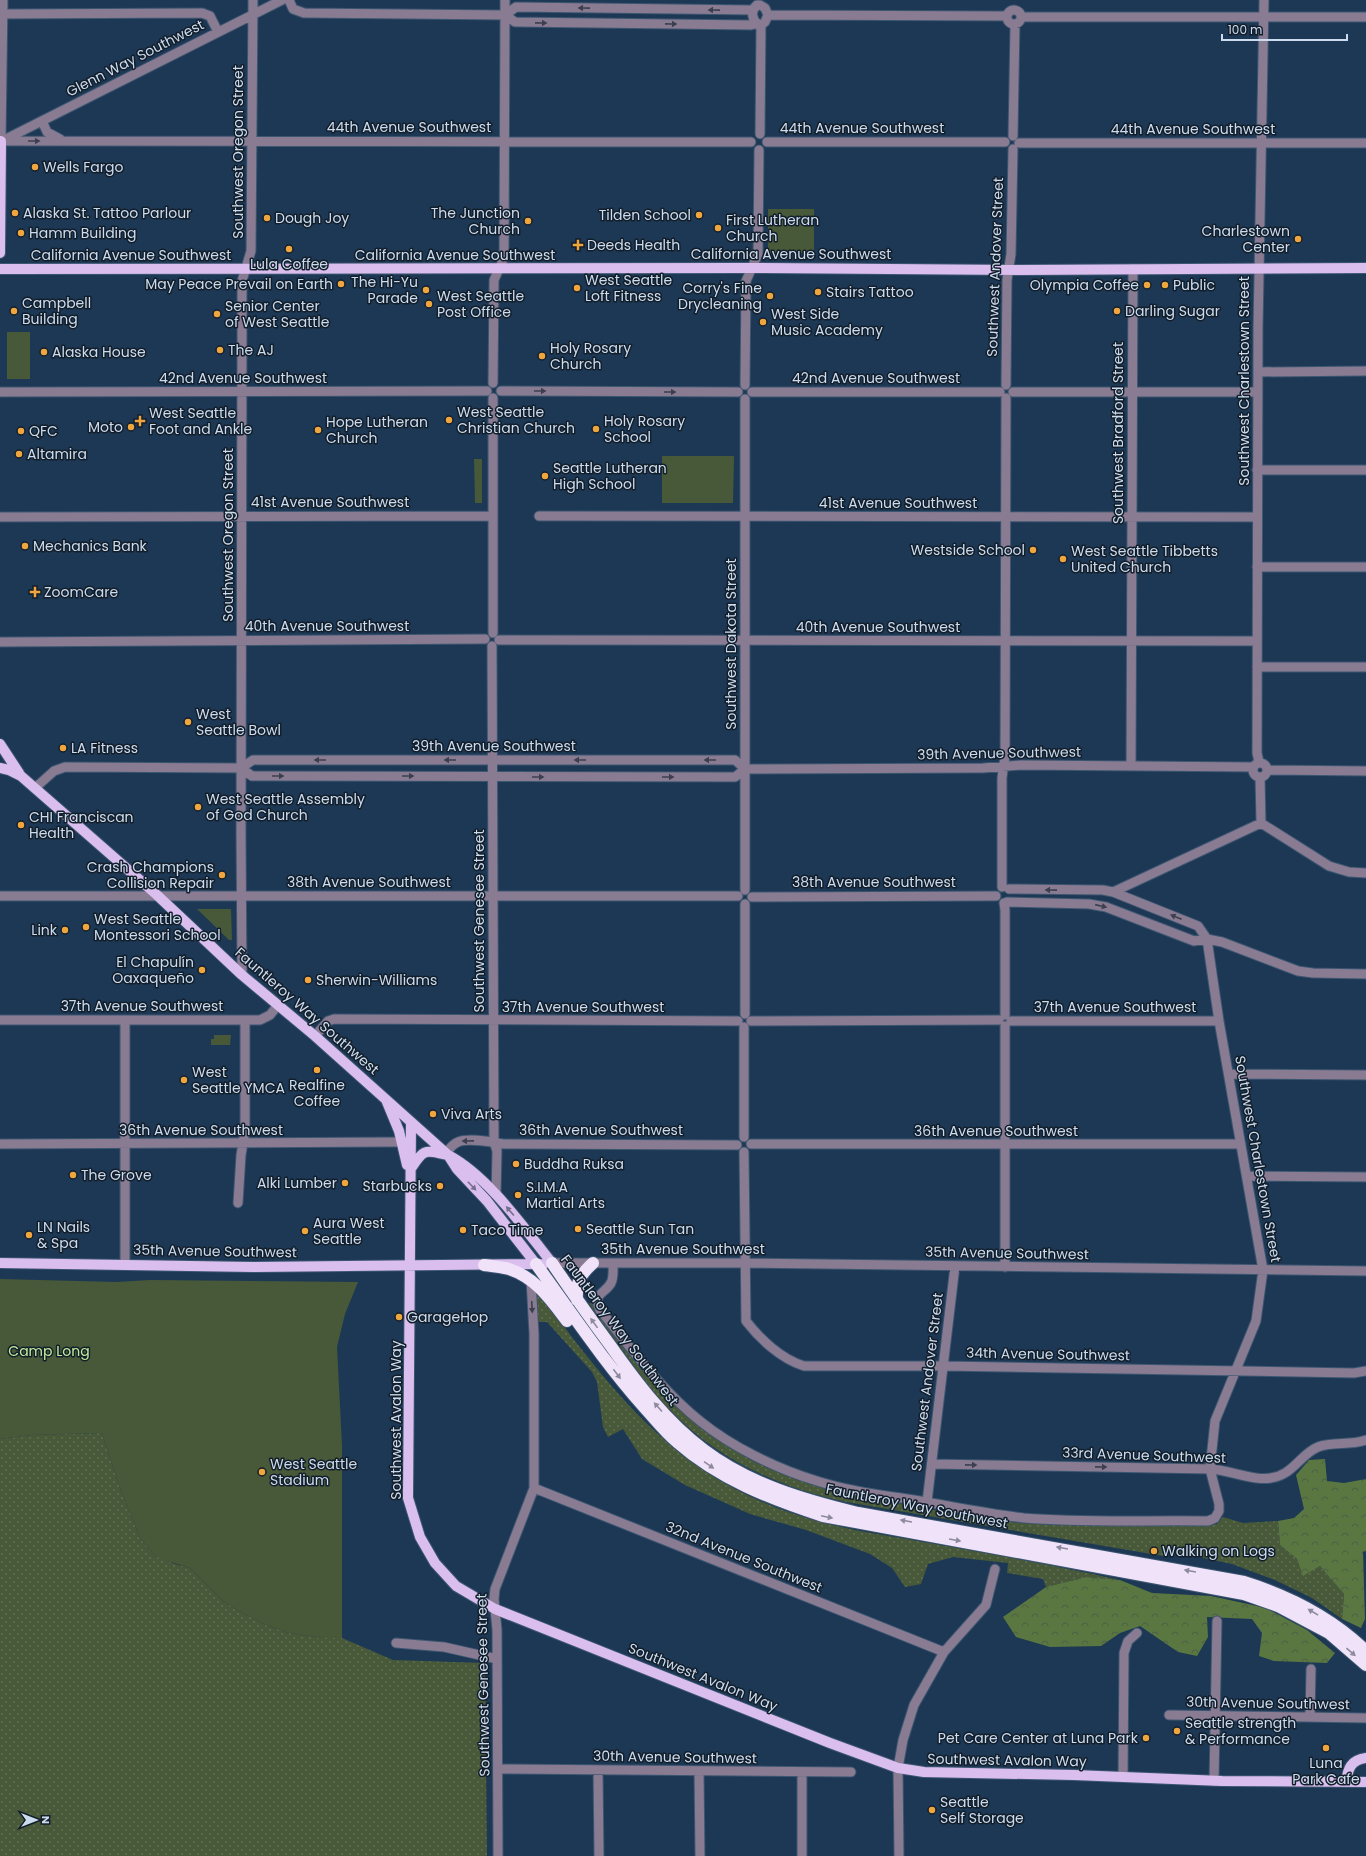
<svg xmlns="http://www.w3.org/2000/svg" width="1366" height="1856" font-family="Poppins,sans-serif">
	<defs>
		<pattern id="grass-dots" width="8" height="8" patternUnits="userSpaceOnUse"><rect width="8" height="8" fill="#475938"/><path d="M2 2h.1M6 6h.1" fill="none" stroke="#607055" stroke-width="1.8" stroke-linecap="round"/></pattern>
		<pattern id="forest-crowns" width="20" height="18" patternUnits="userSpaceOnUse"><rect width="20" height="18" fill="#5a7641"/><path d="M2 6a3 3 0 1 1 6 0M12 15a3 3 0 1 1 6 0" fill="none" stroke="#4d5f44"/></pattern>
	</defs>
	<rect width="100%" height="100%" fill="#1d3854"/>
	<path fill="url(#grass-dots)" d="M536,1290C583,1351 629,1416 692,1462C730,1490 775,1510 821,1522C858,1532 897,1537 935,1544C997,1555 1058,1566 1120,1580L1086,1577L1046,1587L1043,1579L1007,1573L1008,1563L953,1557L928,1564L921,1584L905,1587L892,1568L870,1554L806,1530L750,1514L685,1485L642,1459L623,1429L608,1437L603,1427L597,1382L592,1372L547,1322H536Z
		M589,1303H592C624,1345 654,1390 696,1423C762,1476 822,1490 903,1504C933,1510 962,1516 992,1520C1020,1524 1050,1523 1079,1523C1121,1524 1164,1525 1207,1525L1217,1524L1223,1517L1243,1523L1278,1521L1280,1545L1297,1559L1303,1575L1320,1566L1344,1594L1342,1619L1312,1598L1275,1580L1232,1564L1180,1553L1163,1556L846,1502C780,1488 716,1459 669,1409C652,1392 638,1372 624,1352C612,1336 599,1320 589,1303Z
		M102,1433L119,1485L140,1538L149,1549L154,1555L175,1564L190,1568L223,1601L237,1610L266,1625L289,1633L322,1638H342L393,1660L485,1663L487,1856H0V1439L32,1435Z"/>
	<path fill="url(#forest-crowns)" d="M1325,1459L1327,1481L1344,1483L1366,1479V1551L1363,1552L1365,1619L1361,1628L1342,1619L1344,1594L1320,1566L1303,1576L1297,1559L1280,1545L1278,1521L1294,1518L1304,1509L1296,1475L1309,1460Z
		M1086,1577L1120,1580L1152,1593L1211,1596L1266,1608L1307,1630L1335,1653L1327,1663L1274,1661L1259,1656L1262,1633L1252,1619L1207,1617L1208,1637L1197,1656L1178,1652L1140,1626L1120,1633L1101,1646L1050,1647L1016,1637L1003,1617L1046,1587Z"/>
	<path fill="#475938" d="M768,209H814V253H768Z
		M7,332H30V379H7Z
		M662,456H734L733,503H662Z
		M474,459H482V503H475Z
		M197,909H231L232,940H229Z
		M214,1035H231L230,1045H211V1039H214Z
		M0,1279L117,1282L150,1280L358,1282L345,1314L337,1347L342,1445V1638H322L289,1633L266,1625L237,1610L223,1601L190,1568L161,1559L154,1555L140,1538L119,1485L102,1433L32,1435L0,1439Z"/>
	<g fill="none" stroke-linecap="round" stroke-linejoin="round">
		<defs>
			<path id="minor" d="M289,0L293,9L304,13L505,15L516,7L753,10
				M757,5H760L765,8L768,15L765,22L761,25H758C752,19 750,11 757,5Z
				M1007 17a7 7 0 1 1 14 0a7 7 0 1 1-14 0Z
				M0,14L202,13L210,16L218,32
				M505,15L515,22L751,25L757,23
				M768,15L1007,16
				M1021,17H1366
				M42,121L47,132L60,139
				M760,134L761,25
				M1013,136L1015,24
				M0,141L751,142
				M1,141L3,0
				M2,141L282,0
				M767,142H1005
				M1019,143H1366
				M1258,372L1366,371
				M493,383L494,280L504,258L505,0
				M745,385L746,281L758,254L759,150
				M1006,385L1007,280L1011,254L1013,149
				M501,391L738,392
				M0,392L487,391
				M752,392H1000
				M1013,392H1258
				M1257,470H1366
				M539,516L1257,517
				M0,517L492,516
				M1257,567H1366
				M493,633V398
				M499,640L1257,641
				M0,642L485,639
				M492,646L494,1142L497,1151L496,1195
				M1257,667H1366
				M1259,762L1257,753L1258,329L1264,0
				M1253 770a7 7 0 1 1 14 0a7 7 0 1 1-14 0Z
				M1131,766L1133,269
				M241,768L252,776L735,777L745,769L983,768L1021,765L1253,767
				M1267,770L1366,771
				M1260,777L1261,823
				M35,788L54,771L65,767L241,768L253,760H735L745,769
				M1002,887V778L1005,756L1006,398
				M745,890V399
				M1113,892L1261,823L1329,866L1349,872L1366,873
				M0,896H738
				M752,897L996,896
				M1007,902L1089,904L1106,907L1194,941L1207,939L1222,942L1298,971L1313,973L1366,974
				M1004,903L1005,910V1015
				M242,975L241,834L242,332V281L251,251L253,0
				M745,1014V904
				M0,1020H260L270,1015L278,1005
				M125,1020V1263
				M751,1021L999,1020
				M1011,1021H1219
				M1005,1026V1267
				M744,1027V1137
				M315,1036L328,1021L334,1019L738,1021
				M1229,1074L1366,1075
				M0,1144L402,1142
				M751,1144H1241
				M744,1152L746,1321C760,1339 781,1359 804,1366H943L1354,1373L1366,1371
				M446,1153C449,1149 453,1144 458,1142C468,1138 493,1142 503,1144L737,1145
				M1247,1176L1366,1177
				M238,1203L241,1155L245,1131V1020
				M552,1263H745L1366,1271
				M613,1263C613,1269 614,1277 611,1283C605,1294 592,1293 600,1310C631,1348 661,1390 700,1421C732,1447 777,1469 817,1481C848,1491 882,1495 914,1500C950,1506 987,1514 1024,1518C1085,1523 1147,1520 1208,1521L1215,1518L1219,1511V1504L1210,1469L1215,1421L1256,1321L1263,1270L1219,1021L1207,939L1198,926L1113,892L1103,890L1009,889
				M932,1464L1210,1469C1234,1470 1262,1487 1285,1473C1297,1466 1305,1452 1318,1447C1333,1441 1350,1446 1366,1440
				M534,1488L944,1652
				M927,1502L955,1266
				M396,1643L444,1647L497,1659
				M1169,1715L1366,1718
				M1310,1717L1311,1669
				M498,1769L851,1772
				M598,1770L599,1856
				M699,1771L700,1856
				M1123,1777L1124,1653L1128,1641L1137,1633
				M1214,1781L1217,1621
				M498,1856L497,1630L494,1599L495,1589L534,1488V1334L531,1280
				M802,1856V1772
				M899,1856L898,1768L903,1740L914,1705L944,1652L986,1605L995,1569"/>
			<path id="major" d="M0,253L1,141
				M0,269L751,268L1019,270L1366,268
				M0,744L19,773
				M0,768L9,770L21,776L157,895L242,975L315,1036L448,1155C488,1176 524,1228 552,1263
				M387,1102L399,1131L407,1165
				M411,1122L408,1498L420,1537L435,1563L456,1586L495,1609L830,1743L898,1768L924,1772L1074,1775L1222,1781L1366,1782
				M448,1155L457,1169L487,1201L536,1264
				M412,1167C425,1147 426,1151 448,1155
				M0,1263L253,1267L544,1264
				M1346,1782C1348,1768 1351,1760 1366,1758"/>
			<path id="highway" d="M552,1263C571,1291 590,1318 610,1345C637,1383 666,1422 704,1450C749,1484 804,1500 858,1513L1244,1582C1289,1596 1332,1618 1366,1651
				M536,1264C571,1312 604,1362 644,1407C655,1419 665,1432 677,1442C719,1479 771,1499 823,1516L1244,1594L1278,1606L1329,1633L1366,1665
				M484,1265C492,1266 501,1267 509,1269C535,1277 551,1300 567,1321
				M577,1300C576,1281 580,1275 593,1263"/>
		</defs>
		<use href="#minor" stroke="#3c5670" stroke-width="11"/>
		<use href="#major" stroke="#3c5670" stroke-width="12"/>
		<use href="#highway" stroke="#3c5670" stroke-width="14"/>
		<use href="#minor" stroke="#887b92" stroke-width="9"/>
		<use href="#major" stroke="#dabeee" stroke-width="10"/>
		<use href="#highway" stroke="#efe2f9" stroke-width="12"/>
	</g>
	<defs><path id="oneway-solid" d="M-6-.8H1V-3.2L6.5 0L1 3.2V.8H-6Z"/></defs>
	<g fill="#3c3f4f">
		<use href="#oneway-solid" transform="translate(584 8) rotate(-179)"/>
		<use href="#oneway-solid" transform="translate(714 10) rotate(-179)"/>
		<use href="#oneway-solid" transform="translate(541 23) rotate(1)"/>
		<use href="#oneway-solid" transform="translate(671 24) rotate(1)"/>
		<use href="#oneway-solid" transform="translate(34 141)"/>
		<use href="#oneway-solid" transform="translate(540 391)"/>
		<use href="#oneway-solid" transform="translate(670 392)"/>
		<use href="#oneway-solid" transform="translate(320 760) rotate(-180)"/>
		<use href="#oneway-solid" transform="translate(450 760) rotate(-180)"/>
		<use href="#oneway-solid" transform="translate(580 760) rotate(-180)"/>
		<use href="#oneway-solid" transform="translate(710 760) rotate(-180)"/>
		<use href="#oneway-solid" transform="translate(278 776)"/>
		<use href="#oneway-solid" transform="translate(408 776)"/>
		<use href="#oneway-solid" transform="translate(538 777)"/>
		<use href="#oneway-solid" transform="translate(668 777)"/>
		<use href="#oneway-solid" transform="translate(1051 890) rotate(-179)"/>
		<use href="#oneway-solid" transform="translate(1101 906) rotate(13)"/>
		<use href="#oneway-solid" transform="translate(1176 917) rotate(-158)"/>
		<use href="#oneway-solid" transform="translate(468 1141) rotate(179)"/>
		<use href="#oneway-solid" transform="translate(532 1307) rotate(87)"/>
		<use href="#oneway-solid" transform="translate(971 1465) rotate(1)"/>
		<use href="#oneway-solid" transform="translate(1101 1467) rotate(1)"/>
	</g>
	<g fill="#766e8c">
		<use href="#oneway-solid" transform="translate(472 1186) rotate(46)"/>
		<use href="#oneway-solid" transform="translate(510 1211) rotate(-131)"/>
	</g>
	<g fill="#8c8a9c">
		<use href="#oneway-solid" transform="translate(594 1323) rotate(-126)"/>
		<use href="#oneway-solid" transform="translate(617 1374) rotate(53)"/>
		<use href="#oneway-solid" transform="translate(658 1407) rotate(-132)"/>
		<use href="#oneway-solid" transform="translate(709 1465) rotate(34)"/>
		<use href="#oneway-solid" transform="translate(827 1517) rotate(12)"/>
		<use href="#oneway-solid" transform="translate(906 1521) rotate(-170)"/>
		<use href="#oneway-solid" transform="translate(955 1540) rotate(10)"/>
		<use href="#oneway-solid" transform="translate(1062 1548) rotate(-170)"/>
		<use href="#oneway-solid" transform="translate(1190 1571) rotate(-170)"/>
		<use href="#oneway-solid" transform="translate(1313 1612) rotate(-149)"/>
		<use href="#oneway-solid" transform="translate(1351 1652) rotate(41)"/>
	</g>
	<g fill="#f0a63f" stroke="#131e2b" stroke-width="1.5">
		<circle cx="35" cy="167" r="4"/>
		<circle cx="15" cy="213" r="4"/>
		<circle cx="699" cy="215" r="4"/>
		<circle cx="267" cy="218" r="4"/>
		<circle cx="528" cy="221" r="4"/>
		<circle cx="718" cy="228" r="4"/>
		<circle cx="21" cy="233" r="4"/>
		<circle cx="1298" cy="239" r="4"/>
		<path d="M576 239h4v4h4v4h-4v4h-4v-4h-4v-4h4z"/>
		<circle cx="289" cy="249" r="4"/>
		<circle cx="341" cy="284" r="4"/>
		<circle cx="1147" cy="285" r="4"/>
		<circle cx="1165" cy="285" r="4"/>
		<circle cx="577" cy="288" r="4"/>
		<circle cx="426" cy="290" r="4"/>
		<circle cx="818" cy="292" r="4"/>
		<circle cx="770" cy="296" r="4"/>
		<circle cx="429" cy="304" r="4"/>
		<circle cx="14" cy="311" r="4"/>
		<circle cx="1117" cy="311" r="4"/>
		<circle cx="217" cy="314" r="4"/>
		<circle cx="763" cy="322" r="4"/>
		<circle cx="220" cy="350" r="4"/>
		<circle cx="44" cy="352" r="4"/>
		<circle cx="542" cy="356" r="4"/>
		<circle cx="449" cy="420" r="4"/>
		<path d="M138 415h4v4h4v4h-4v4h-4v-4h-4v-4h4z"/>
		<circle cx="131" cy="427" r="4"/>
		<circle cx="596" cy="429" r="4"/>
		<circle cx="318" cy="430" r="4"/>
		<circle cx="21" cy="431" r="4"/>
		<circle cx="19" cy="454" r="4"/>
		<circle cx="545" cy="476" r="4"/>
		<circle cx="25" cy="546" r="4"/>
		<circle cx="1033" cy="550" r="4"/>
		<circle cx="1063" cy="559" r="4"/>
		<path d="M33 586h4v4h4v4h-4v4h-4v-4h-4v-4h4z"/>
		<circle cx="188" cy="722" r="4"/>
		<circle cx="63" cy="748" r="4"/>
		<circle cx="198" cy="807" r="4"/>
		<circle cx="21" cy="825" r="4"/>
		<circle cx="222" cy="875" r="4"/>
		<circle cx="86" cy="927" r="4"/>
		<circle cx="65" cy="930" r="4"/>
		<circle cx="202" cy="970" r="4"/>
		<circle cx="308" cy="980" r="4"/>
		<circle cx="317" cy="1070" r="4"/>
		<circle cx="184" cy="1080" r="4"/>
		<circle cx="433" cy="1114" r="4"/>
		<circle cx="516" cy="1164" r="4"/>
		<circle cx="73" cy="1175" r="4"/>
		<circle cx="345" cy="1183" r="4"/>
		<circle cx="440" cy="1186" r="4"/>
		<circle cx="518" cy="1195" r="4"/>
		<circle cx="578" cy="1229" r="4"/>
		<circle cx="463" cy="1230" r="4"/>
		<circle cx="305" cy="1231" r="4"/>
		<circle cx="29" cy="1235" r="4"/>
		<circle cx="399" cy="1317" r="4"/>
		<circle cx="262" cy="1472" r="4"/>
		<circle cx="1154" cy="1551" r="4"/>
		<circle cx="1177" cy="1731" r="4"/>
		<circle cx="1146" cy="1738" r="4"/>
		<circle cx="1326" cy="1748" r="4"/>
		<circle cx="932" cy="1810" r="4"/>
	</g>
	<g text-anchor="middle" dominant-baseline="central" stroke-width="3" stroke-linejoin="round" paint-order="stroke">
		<g font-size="14" fill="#ccdcee" stroke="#131e2b">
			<text transform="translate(135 58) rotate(-27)">Glenn Way Southwest</text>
			<text x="409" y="127">44th Avenue Southwest</text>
			<text x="862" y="128">44th Avenue Southwest</text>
			<text x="1193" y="129">44th Avenue Southwest</text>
			<text transform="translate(238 152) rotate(-90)">Southwest Oregon Street</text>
			<text x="791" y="254">California Avenue Southwest</text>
			<text x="131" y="255">California Avenue Southwest</text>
			<text x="455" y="255">California Avenue Southwest</text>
			<text transform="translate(995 267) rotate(-88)">Southwest Andover Street</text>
			<text x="243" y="378">42nd Avenue Southwest</text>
			<text x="876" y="378">42nd Avenue Southwest</text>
			<text transform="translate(1244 381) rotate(-90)">Southwest Charlestown Street</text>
			<text transform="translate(1118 433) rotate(-90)">Southwest Bradford Street</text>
			<text x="330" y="502">41st Avenue Southwest</text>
			<text x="898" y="503">41st Avenue Southwest</text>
			<text transform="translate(228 535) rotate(-90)">Southwest Oregon Street</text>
			<text x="327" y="626">40th Avenue Southwest</text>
			<text x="878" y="627">40th Avenue Southwest</text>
			<text transform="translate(731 644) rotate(-90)">Southwest Dakota Street</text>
			<text x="494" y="746">39th Avenue Southwest</text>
			<text transform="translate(999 753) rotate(-1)">39th Avenue Southwest</text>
			<text x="369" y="882">38th Avenue Southwest</text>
			<text x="874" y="882">38th Avenue Southwest</text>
			<text transform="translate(479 921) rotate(-90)">Southwest Genesee Street</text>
			<text x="142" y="1006">37th Avenue Southwest</text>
			<text x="583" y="1007">37th Avenue Southwest</text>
			<text x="1115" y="1007">37th Avenue Southwest</text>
			<text transform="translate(307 1011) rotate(41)">Fauntleroy Way Southwest</text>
			<text x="201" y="1130">36th Avenue Southwest</text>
			<text x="601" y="1130">36th Avenue Southwest</text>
			<text x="996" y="1131">36th Avenue Southwest</text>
			<text transform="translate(1258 1159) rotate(80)">Southwest Charlestown Street</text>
			<text x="683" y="1249">35th Avenue Southwest</text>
			<text transform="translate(215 1251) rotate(1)">35th Avenue Southwest</text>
			<text transform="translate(1007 1253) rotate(1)">35th Avenue Southwest</text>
			<text transform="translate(620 1330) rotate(53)">Fauntleroy Way Southwest</text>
			<text transform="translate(1048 1354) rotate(1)">34th Avenue Southwest</text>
			<text transform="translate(927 1382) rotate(-83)">Southwest Andover Street</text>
			<text transform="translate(396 1420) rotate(-90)">Southwest Avalon Way</text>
			<text transform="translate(1144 1455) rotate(2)">33rd Avenue Southwest</text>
			<text transform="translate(917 1506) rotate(11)">Fauntleroy Way Southwest</text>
			<text transform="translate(744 1557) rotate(22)">32nd Avenue Southwest</text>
			<text transform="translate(703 1677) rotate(22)">Southwest Avalon Way</text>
			<text transform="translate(483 1685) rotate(-91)">Southwest Genesee Street</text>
			<text transform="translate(1268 1703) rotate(1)">30th Avenue Southwest</text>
			<text transform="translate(675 1757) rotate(1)">30th Avenue Southwest</text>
			<text transform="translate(1007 1760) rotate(1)">Southwest Avalon Way</text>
		</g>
		<g font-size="14" fill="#ccdcee" stroke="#131e2b" text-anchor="start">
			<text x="43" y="167">Wells Fargo</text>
			<text x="23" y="213">Alaska St. Tattoo Parlour</text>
			<text x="520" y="213" text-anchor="end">The Junction<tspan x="520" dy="16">Church</tspan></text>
			<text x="691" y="215" text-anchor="end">Tilden School</text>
			<text x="275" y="218">Dough Joy</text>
			<text x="726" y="220">First Lutheran<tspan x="726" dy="16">Church</tspan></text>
			<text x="1290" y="231" text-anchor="end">Charlestown<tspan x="1290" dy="16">Center</tspan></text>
			<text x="29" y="233">Hamm Building</text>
			<text x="587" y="245">Deeds Health</text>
			<text x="289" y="264" text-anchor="middle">Lula Coffee</text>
			<text x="585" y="280">West Seattle<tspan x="585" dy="16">Loft Fitness</tspan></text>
			<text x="418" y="282" text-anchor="end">The Hi-Yu<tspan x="418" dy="16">Parade</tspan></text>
			<text x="333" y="284" text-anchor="end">May Peace Prevail on Earth</text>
			<text x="1139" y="285" text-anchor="end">Olympia Coffee</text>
			<text x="1173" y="285">Public</text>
			<text x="762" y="288" text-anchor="end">Corry's Fine<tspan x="762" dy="16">Drycleaning</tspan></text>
			<text x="826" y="292">Stairs Tattoo</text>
			<text x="437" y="296">West Seattle<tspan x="437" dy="16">Post Office</tspan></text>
			<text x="22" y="303">Campbell<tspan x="22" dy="16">Building</tspan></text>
			<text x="225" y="306">Senior Center<tspan x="225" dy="16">of West Seattle</tspan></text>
			<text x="1125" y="311">Darling Sugar</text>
			<text x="771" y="314">West Side<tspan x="771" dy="16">Music Academy</tspan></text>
			<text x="550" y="348">Holy Rosary<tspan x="550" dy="16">Church</tspan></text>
			<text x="228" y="350">The AJ</text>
			<text x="52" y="352">Alaska House</text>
			<text x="457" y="412">West Seattle<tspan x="457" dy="16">Christian Church</tspan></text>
			<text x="149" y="413">West Seattle<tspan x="149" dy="16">Foot and Ankle</tspan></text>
			<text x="604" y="421">Holy Rosary<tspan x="604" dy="16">School</tspan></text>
			<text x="326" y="422">Hope Lutheran<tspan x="326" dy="16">Church</tspan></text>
			<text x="123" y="427" text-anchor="end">Moto</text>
			<text x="29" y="431">QFC</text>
			<text x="27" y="454">Altamira</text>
			<text x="553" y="468">Seattle Lutheran<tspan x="553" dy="16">High School</tspan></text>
			<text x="33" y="546">Mechanics Bank</text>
			<text x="1025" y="550" text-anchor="end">Westside School</text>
			<text x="1071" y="551">West Seattle Tibbetts<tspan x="1071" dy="16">United Church</tspan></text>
			<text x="44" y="592">ZoomCare</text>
			<text x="196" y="714">West<tspan x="196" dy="16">Seattle Bowl</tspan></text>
			<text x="71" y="748">LA Fitness</text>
			<text x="206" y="799">West Seattle Assembly<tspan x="206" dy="16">of God Church</tspan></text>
			<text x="29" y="817">CHI Franciscan<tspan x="29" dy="16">Health</tspan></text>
			<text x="214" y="867" text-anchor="end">Crash Champions<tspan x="214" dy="16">Collision Repair</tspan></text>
			<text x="94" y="919">West Seattle<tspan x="94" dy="16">Montessori School</tspan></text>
			<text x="57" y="930" text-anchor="end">Link</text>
			<text x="194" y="962" text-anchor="end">El Chapulín<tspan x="194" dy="16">Oaxaqueño</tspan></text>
			<text x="316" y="980">Sherwin-Williams</text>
			<text x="192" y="1072">West<tspan x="192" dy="16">Seattle YMCA</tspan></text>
			<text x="317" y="1085" text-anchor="middle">Realfine<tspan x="317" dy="16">Coffee</tspan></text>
			<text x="441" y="1114">Viva Arts</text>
			<text x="524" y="1164">Buddha Ruksa</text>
			<text x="81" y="1175">The Grove</text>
			<text x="337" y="1183" text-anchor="end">Alki Lumber</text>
			<text x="432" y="1186" text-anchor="end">Starbucks</text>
			<text x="526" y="1187">S.I.M.A<tspan x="526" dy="16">Martial Arts</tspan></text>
			<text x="313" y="1223">Aura West<tspan x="313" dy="16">Seattle</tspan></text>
			<text x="37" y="1227">LN Nails<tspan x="37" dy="16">&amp; Spa</tspan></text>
			<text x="586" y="1229">Seattle Sun Tan</text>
			<text x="471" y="1230">Taco Time</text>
			<text x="407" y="1317">GarageHop</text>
			<text x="270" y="1464">West Seattle<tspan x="270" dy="16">Stadium</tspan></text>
			<text x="1162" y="1551">Walking on Logs</text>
			<text x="1185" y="1723">Seattle strength<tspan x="1185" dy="16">&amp; Performance</tspan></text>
			<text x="1138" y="1738" text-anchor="end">Pet Care Center at Luna Park</text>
			<text x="1326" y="1763" text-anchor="middle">Luna<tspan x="1326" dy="16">Park Cafe</tspan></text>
			<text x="940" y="1802">Seattle<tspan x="940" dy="16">Self Storage</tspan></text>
		</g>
		<g font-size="14" fill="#c1ec9c" stroke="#131e2b">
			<text x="49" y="1351">Camp Long</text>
		</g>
	</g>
	<g transform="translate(36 1820) rotate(90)" stroke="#131e2b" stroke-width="3" paint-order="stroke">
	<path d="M0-3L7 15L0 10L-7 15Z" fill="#ccdcee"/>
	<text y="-6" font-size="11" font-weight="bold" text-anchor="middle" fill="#ccdcee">N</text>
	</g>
	<path d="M1222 34v6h125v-6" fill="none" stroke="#ccdcee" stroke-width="2"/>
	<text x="1228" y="34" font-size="12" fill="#ccdcee" stroke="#131e2b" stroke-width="3" paint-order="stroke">100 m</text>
</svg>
